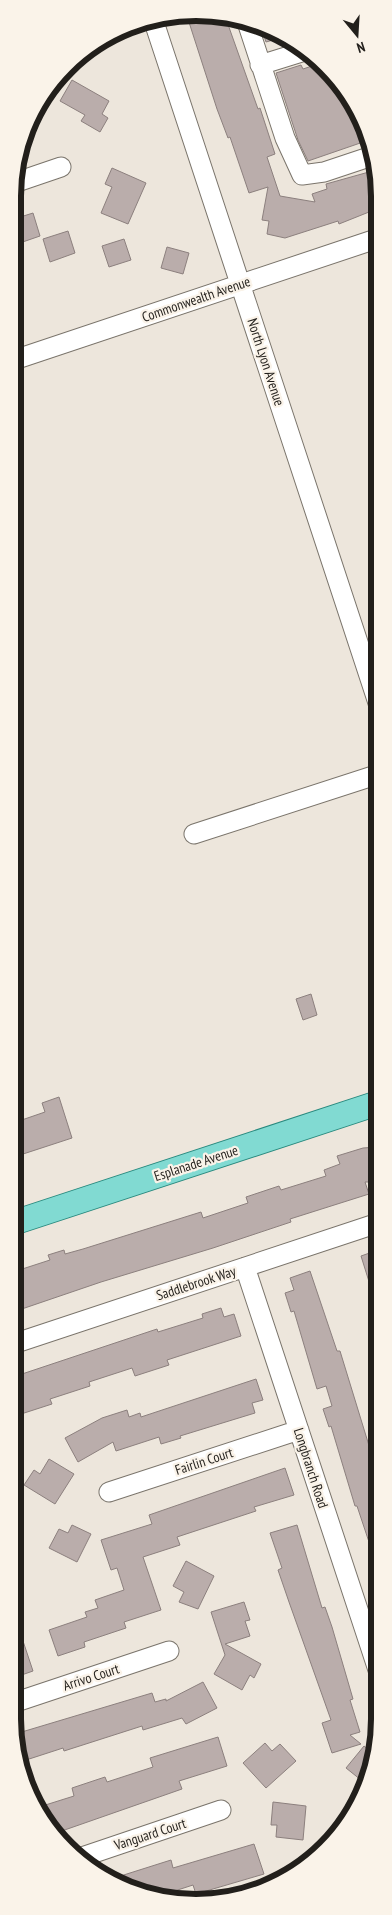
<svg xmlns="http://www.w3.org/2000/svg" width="392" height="1915" font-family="'PT Sans Narrow',sans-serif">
	<rect width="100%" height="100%" fill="#ede6dc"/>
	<path fill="#baadab" stroke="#8c807e" d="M220,14L225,16L258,109L260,108L275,154L267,157L280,196L315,202L312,194L327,189L326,184L376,170L379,184V208L339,224L338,221L285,238L267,234L269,221L262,220L268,187L249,193L230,137L228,138L217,109L187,16Z
		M261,27L277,32L284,37L266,42Z
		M321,63L326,66L365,126L369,140L308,161L298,140L276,73L301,65L303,69Z
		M72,80L109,101L102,114L108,118L100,132L81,121L85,115L60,101Z
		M112,168L146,183L128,224L101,213L112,187L105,184Z
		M33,213L40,236L14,245V219Z
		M68,231L75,253L50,262L43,239Z
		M124,239L131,260L109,267L102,246Z
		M167,247L189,253L183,274L161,268Z
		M311,994L317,1015L303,1020L296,999Z
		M59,1097L72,1138L17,1156L13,1143V1123L45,1112L42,1103Z
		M378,1147V1182H365L369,1194L290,1219L291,1222L213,1248L101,1282L13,1312V1272L50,1260L48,1255L64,1250L65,1254L83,1249L201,1212L203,1218L248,1203L246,1197L279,1186L281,1190L326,1176L324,1170L340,1164L337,1156L363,1148Z
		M378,1250V1303L376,1304L361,1256Z
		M310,1271L337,1351H340L378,1475V1562L376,1563L357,1506H355L331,1426L329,1427L323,1409L332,1406L326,1386L317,1389L294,1311L291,1312L285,1293L294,1290L290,1278Z
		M221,1308L224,1317L234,1314L241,1336L167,1360L169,1365L135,1376L132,1368L89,1382L90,1386L50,1399L52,1404L18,1415L13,1400V1377L157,1329L158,1332L203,1318L202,1314Z
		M256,1379L263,1400L252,1403L255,1413L180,1436L181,1438L161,1444L159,1437L116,1451L113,1442L78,1462L65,1438L102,1418L127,1410L129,1417L140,1413L141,1417Z
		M49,1459L74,1474L55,1504L24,1485L34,1470L40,1474Z
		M285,1468L294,1495L254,1507L256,1511L177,1537L180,1545L143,1557L161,1610L124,1622L126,1628L84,1642L85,1647L58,1656L49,1630L87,1617L85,1612L98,1608L95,1600L124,1590L117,1568L111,1570L101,1540L152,1524L149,1515Z
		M72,1525L91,1534L77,1562L49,1548L59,1529L68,1533Z
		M297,1525L322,1608L325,1607L332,1627L353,1699L350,1700L360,1732L350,1735L361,1744L332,1753L322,1723L331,1720L289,1602L278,1570L282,1568L270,1533Z
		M186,1561L214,1576L198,1609L179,1602L184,1592L173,1586Z
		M244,1602L250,1620L245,1621L250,1636L225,1644L261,1664L254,1678L250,1675L242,1690L214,1674L225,1655L211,1612Z
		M23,1641L33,1671L13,1678V1645Z
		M203,1682L217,1708L186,1724L182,1718L143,1730L142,1726L64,1751L63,1748L23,1761L15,1734L152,1693L155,1702L166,1699V1701Z
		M218,1737L227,1766L179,1781L182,1789L56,1833L39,1807L74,1796L72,1788L105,1777L107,1782L153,1767L150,1758Z
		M265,1743L272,1751L280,1744L296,1761L266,1788L243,1763Z
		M364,1746L374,1754L366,1784L346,1768Z
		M273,1802L306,1806L303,1840L276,1837L277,1825H271Z
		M254,1844L264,1874L196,1894L193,1885L159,1896L126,1888L111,1879L171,1860L173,1868Z"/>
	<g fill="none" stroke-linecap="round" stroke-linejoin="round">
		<defs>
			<path id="minor" d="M153,19L379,706
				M247,22L285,138L302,175L324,172L372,156
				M260,65L305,51
				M14,183L61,167
				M14,360L379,238
				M194,834L379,774
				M245,1267L378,1670
				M13,1344L378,1223
				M109,1492L299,1430
				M13,1703L169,1651
				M79,1858L221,1810"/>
			<path id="major" d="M13,1223L378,1103"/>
		</defs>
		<use href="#minor" stroke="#7a746b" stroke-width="21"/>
		<use href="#major" stroke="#29897e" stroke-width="26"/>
		<use href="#minor" stroke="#fff" stroke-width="19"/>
		<use href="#major" stroke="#81dad2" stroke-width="24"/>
	</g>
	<g text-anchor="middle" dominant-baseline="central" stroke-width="4.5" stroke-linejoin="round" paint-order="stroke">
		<g font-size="14" fill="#221f1b" stroke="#faf3e9">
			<text transform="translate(196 299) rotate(-19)">Commonwealth Avenue</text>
			<text transform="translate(266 362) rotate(72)">North Lyon Avenue</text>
			<text transform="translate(196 1163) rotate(-18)">Esplanade Avenue</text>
			<text transform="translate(196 1283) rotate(-18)">Saddlebrook Way</text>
			<text transform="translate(204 1461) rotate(-18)">Fairlin Court</text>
			<text transform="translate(311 1468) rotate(72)">Longbranch Road</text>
			<text transform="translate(91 1677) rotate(-18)">Arrivo Court</text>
			<text transform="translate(150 1834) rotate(-18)">Vanguard Court</text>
		</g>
	</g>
	<path d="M0 0H392V1915H0ZM196 21H196A175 175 0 0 1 371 196V1719A175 175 0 0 1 196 1894H196A175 175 0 0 1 21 1719V196A175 175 0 0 1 196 21Z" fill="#faf3e9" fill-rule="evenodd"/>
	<path fill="none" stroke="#221f1b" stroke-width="6" d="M196 21H196A175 175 0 0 1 371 196V1719A175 175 0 0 1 196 1894H196A175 175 0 0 1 21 1719V196A175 175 0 0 1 196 21Z"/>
	<g transform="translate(357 35) rotate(162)" stroke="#faf3e9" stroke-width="4" paint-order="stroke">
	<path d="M0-4L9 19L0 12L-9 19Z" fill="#221f1b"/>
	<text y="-8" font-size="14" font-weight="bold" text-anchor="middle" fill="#221f1b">N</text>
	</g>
</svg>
